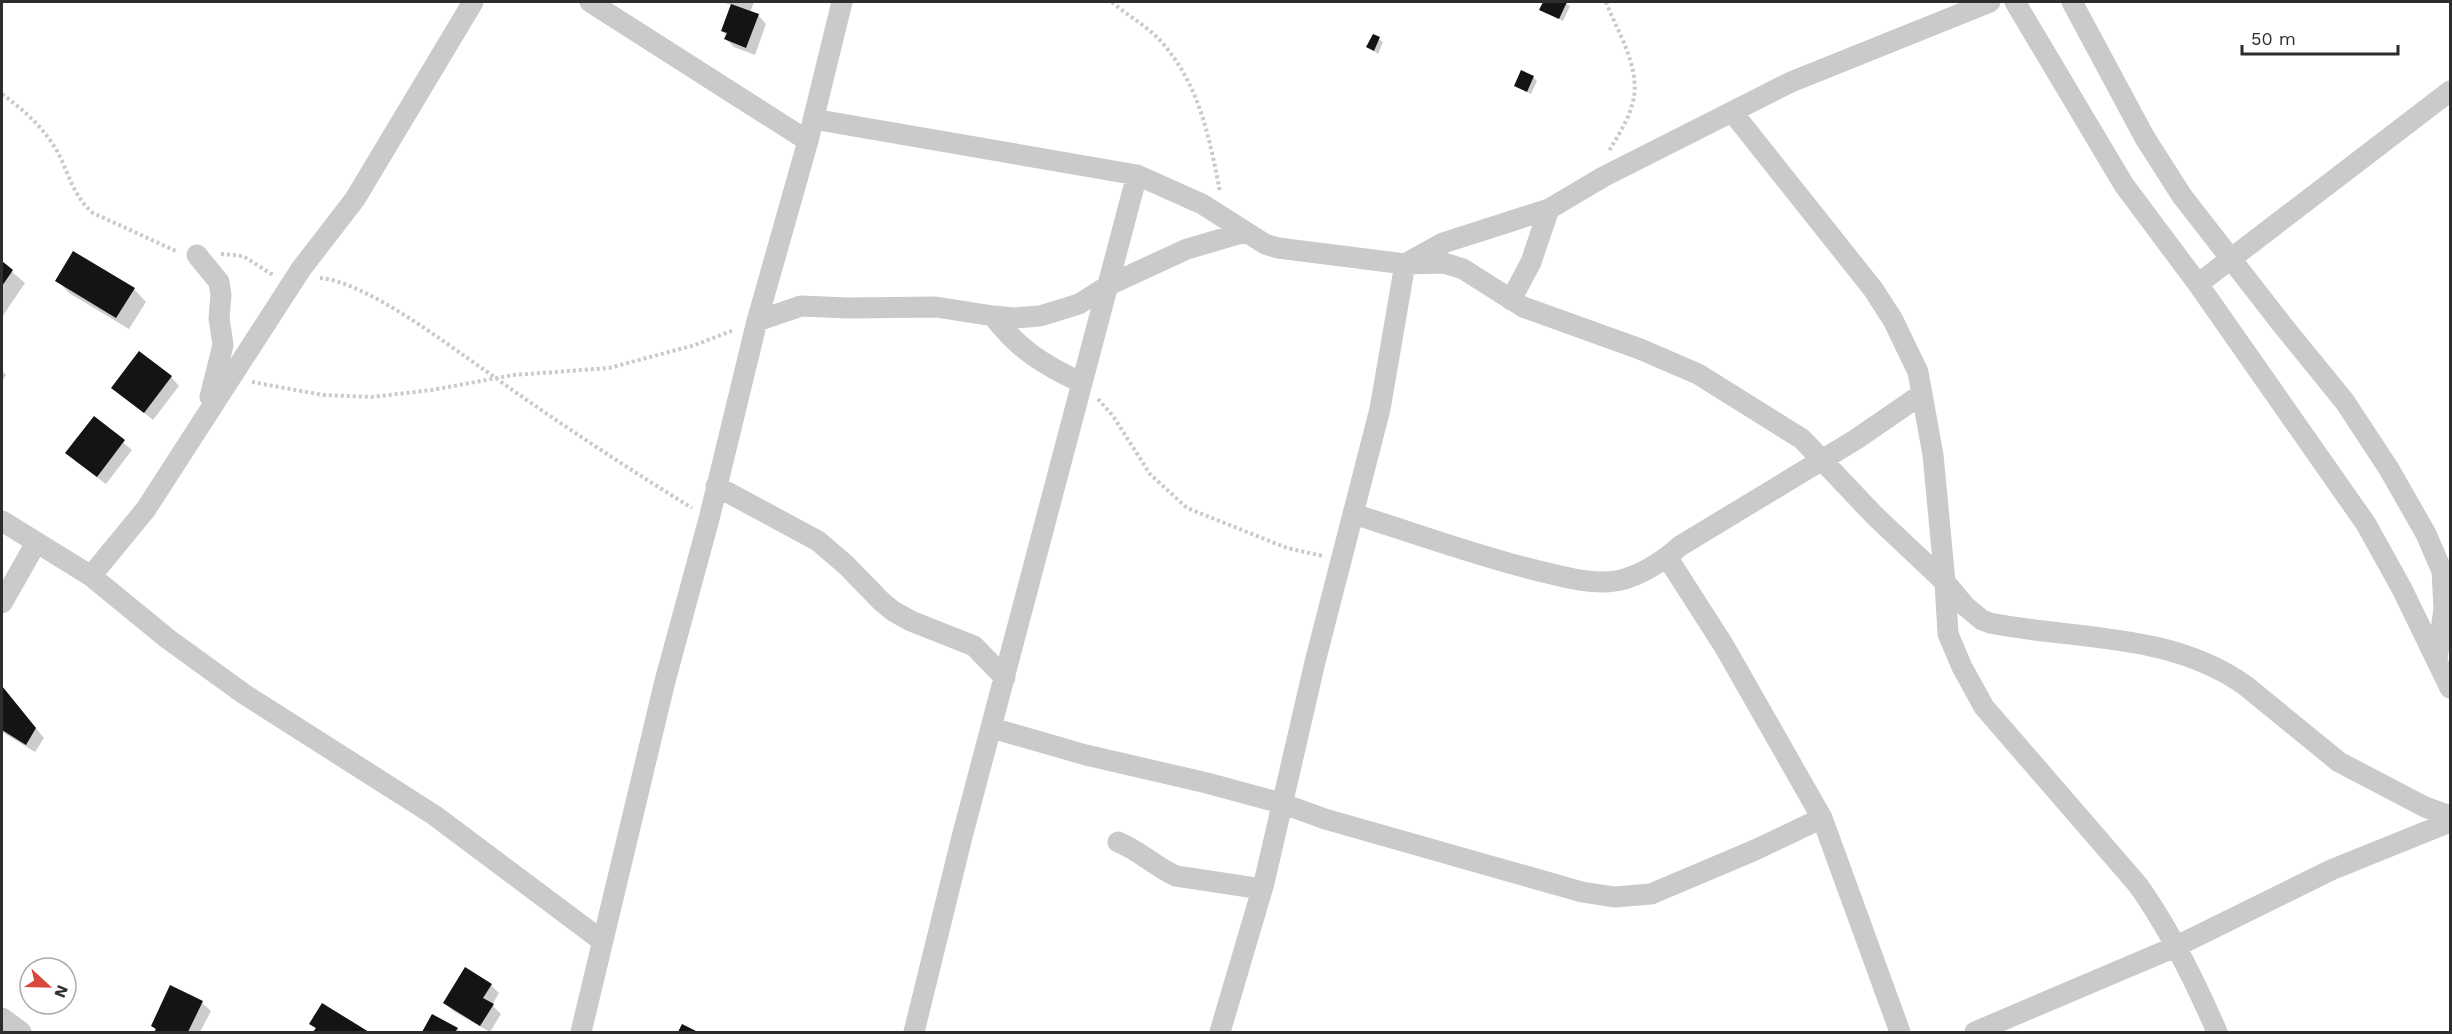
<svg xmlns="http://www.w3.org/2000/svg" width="2452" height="1034" font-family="'Work Sans',sans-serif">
	<rect width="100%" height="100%" fill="#fff"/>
	<path fill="#0003" d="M721,2H754L750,13L758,15L766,24L755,55L734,47L726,39L727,36L722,31L732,5Z
		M1545,2H1564L1570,6L1563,21L1541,10Z
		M1373,36L1383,42L1378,54L1368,47Z
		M1533,77L1537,81L1531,94L1516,86Z
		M2,263L25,283L2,317Z
		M57,280L134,289L146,302L129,329L69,293Z
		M2,371L6,375L2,381Z
		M171,377L179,386L153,420L113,388Z
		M94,418L132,450L106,484L75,461Z
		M2,687L44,738L35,752L2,732Z
		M491,985L499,993L492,1005L501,1014L490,1032L453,1011L445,1003Z
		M171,987L202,1003L211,1011L200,1032H156L157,1030L152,1026Z
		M323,1005L366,1032H315L317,1030L311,1024Z
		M433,1016L457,1029L461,1032H424Z"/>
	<path fill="#141414" d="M1543,2H1567L1559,19L1539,10Z
		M731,4L759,14L746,48L724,39L727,33L721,31Z
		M1373,34L1380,37L1374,51L1366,47Z
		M1521,70L1534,76L1527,92L1514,86Z
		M73,251L135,288L116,318L55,281Z
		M2,261L13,270L2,286Z
		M139,351L172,376L144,413L111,388Z
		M94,416L125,440L97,477L65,453Z
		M2,686L36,728L26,745L2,730Z
		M465,967L492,984L483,998L494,1004L480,1026L443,1003Z
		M170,985L203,1001L188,1032H154L156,1029L151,1026Z
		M322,1003L369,1032H313L316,1028L309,1024Z
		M432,1014L458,1028L455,1032H422Z
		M682,1024L698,1032H678Z"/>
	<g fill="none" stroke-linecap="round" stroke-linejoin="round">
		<path stroke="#cacaca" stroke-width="4" stroke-dasharray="3 3" stroke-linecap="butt" d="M1112,2C1129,17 1151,28 1165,46C1200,88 1210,140 1220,192
			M1606,2C1618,33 1643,71 1632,105C1628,121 1617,137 1609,151
			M2,94C22,109 40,124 54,146C69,170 70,193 93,213L178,252
			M221,254L243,256L273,275
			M320,278C366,282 444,342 483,369C551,418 621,464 692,508
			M252,382L323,395L372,397L432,390L513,375L609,368L695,345L734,330
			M1098,399L1113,416L1150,474L1187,508L1287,548L1323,556"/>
		<path stroke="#cacaca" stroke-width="21" d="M590,2L808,141
			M2015,2L2124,185L2198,284L2366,524L2402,589L2450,688
			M2072,2L2145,138L2182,196L2284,327L2345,402L2389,469L2426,534L2442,571L2444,609L2437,659
			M1733,113L1873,289L1893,320L1918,372L1933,455L1945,582L1965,606L1982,620L1990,623C2075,640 2171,632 2246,686L2339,762L2425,807L2450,816
			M813,119L1137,175L1202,204L1265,244L1278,248L1405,264L1444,263L1463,269L1523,307L1640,349L1698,374L1802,439L1874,515L1945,582L1948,634L1962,667L1984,707L2138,885C2170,930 2195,981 2217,1032
			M197,255L219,282L221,295L219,318L223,345L210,397
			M2198,284L2450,91
			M1511,300L1531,262L1549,209
			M993,316C1019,350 1044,365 1082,383
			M757,321L801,306L848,308L936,307L993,316L1014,318L1040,316L1079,304L1109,285L1187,249L1245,232
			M716,486L818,541L846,565L881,601L893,611L911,621L974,646L1005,678
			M1353,514C1415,533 1476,556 1539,571C1561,576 1583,583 1607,582C1633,581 1661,563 1680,546L1855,440L1922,394
			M2,521L91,576L168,639L244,694L434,815L601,940
			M1667,557L1724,646L1822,818L1900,1032
			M91,576L146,509L301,269L355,199L473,2
			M2,603L36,543
			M992,728L1086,755L1207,783L1281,803L1325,819L1582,892L1614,897L1651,894L1755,850L1822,818
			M1118,842C1139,850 1155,867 1176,876L1262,889
			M2,1018L21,1032
			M581,1032L665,681L709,519L757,321L808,141L842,2
			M914,1032L962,837L1137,175
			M1220,1032L1264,883L1315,662L1380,409L1405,264L1443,243L1549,209L1603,177L1791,82L1990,2
			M1975,1032L2175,947L2331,870L2450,822"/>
	</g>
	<rect width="2452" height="1034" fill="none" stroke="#2d2d2d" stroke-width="6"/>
	<g transform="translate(48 986) rotate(112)"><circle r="28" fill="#ffffff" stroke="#ababab" stroke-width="1.5"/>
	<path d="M0-4.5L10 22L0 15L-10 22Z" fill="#d8483c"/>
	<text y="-9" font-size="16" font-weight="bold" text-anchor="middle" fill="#2d2d2d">N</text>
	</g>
	<path d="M2242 45v9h156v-9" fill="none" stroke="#2d2d2d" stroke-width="3"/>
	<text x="2251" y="45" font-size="18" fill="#2d2d2d" stroke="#ffffff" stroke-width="4.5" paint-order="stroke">50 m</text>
</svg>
